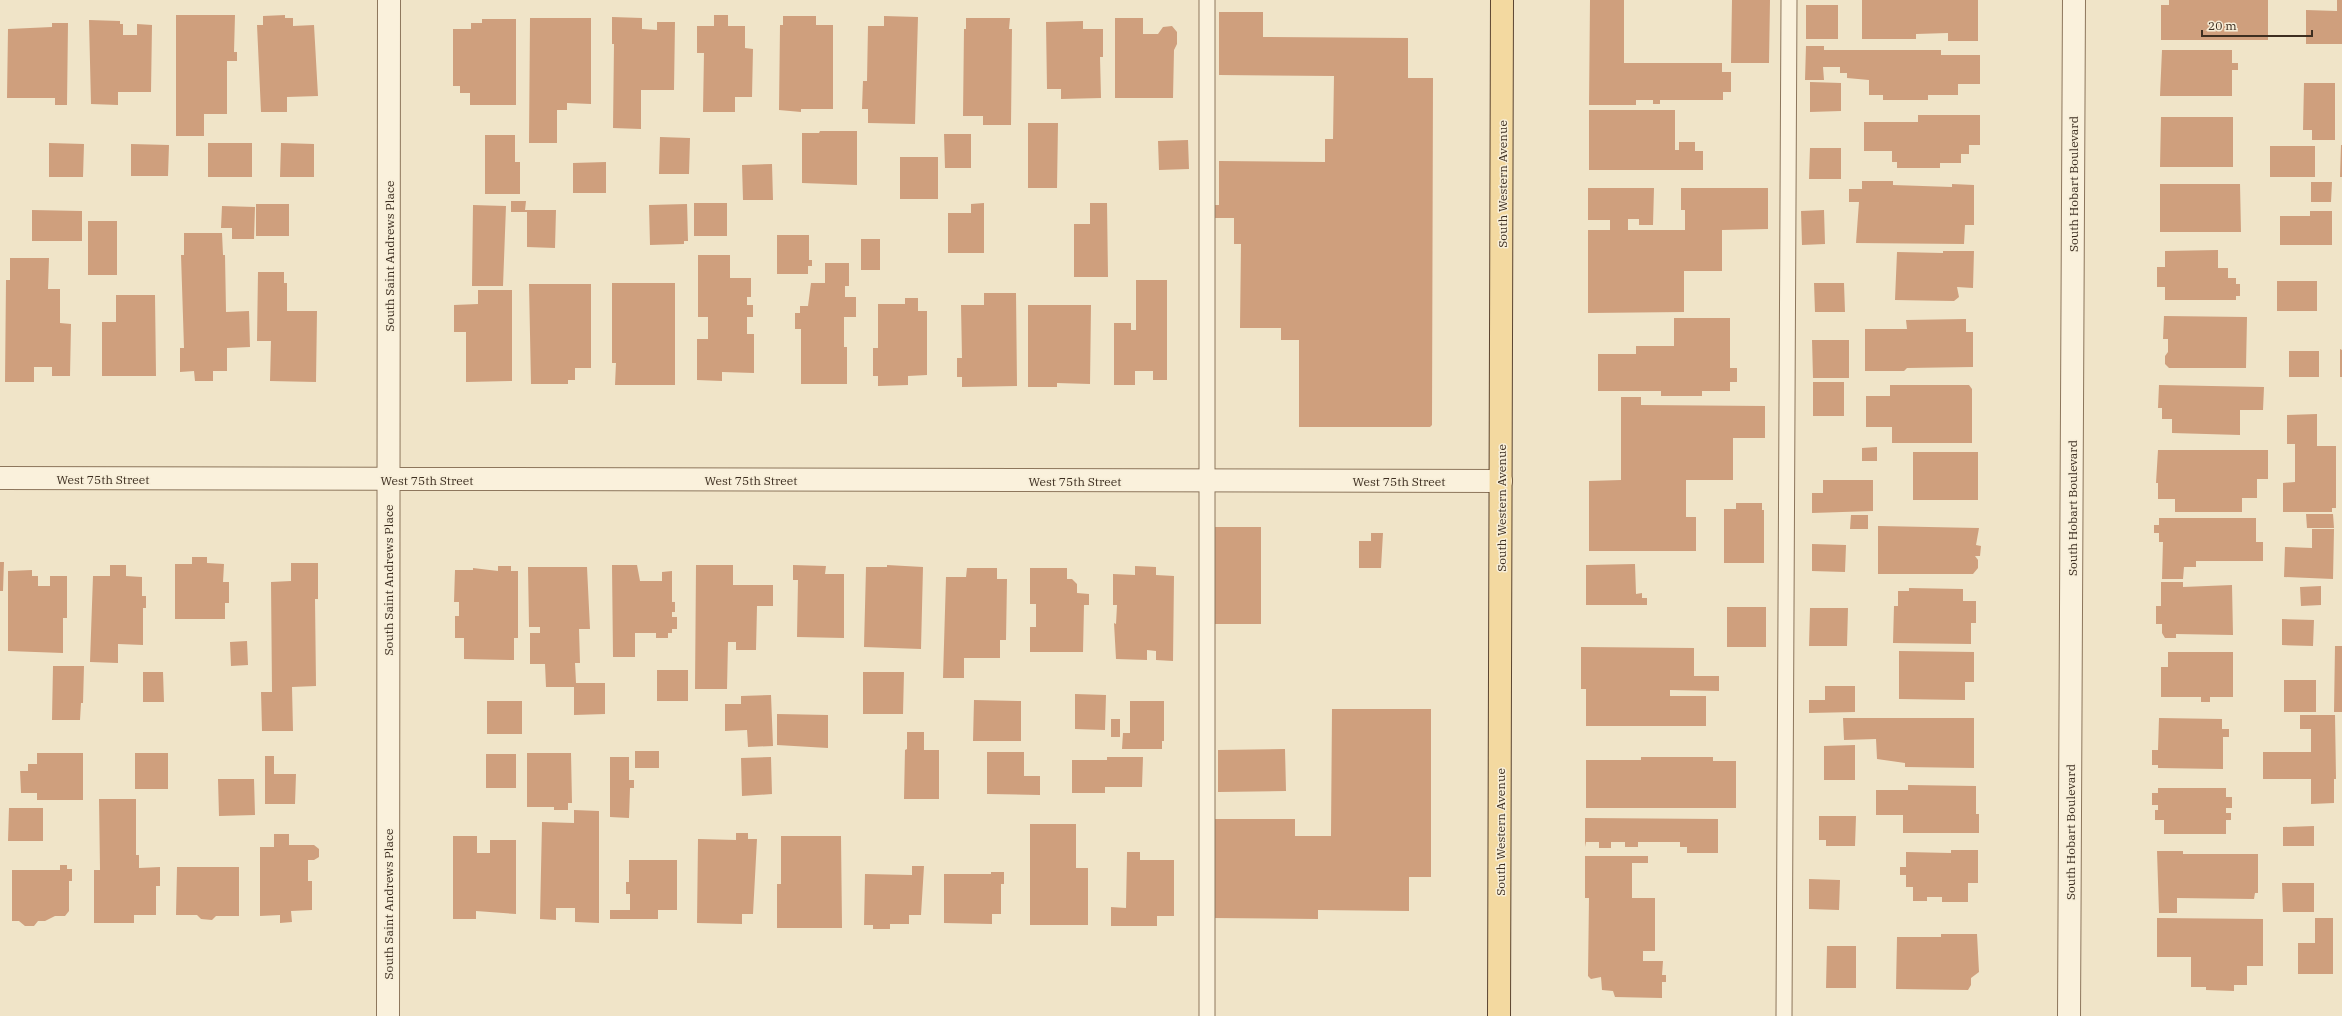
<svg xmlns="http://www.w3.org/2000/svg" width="2342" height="1016" font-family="'IBM Plex Serif',serif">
	<rect width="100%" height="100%" fill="#f0e4c8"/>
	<path fill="#cf9f7d" d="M1590,0H1624V63H1722V72H1731V92H1723V100H1660V104H1653V100H1636V105H1589Z
		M1732,0H1770L1769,63H1731Z
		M1862,0H1978V41H1948V33L1916,34V39H1862Z
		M2169,0H2268V40H2161V5H2169Z
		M2337,0H2342V44H2306V10L2337,11Z
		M1806,5H1838V39H1806Z
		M1219,12H1263V37L1408,38V78H1433L1432,425L1430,427H1299V340H1281V328H1240L1241,244H1234V218H1212V205H1219V161L1325,162V139H1333L1334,76L1219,75Z
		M176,15H235L234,52H237V61H227V114H204V136H176Z
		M285,15V18H293V26L314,25L318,96L287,97V112H261L257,25H263V16Z
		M714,15H728V26H745V48L753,49L752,97H735V112H703L704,53H697V26H714Z
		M783,16H816V25H833V109H801V112L779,110L780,25H783Z
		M884,16L918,17L915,124L868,123V109H862L863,81H867L868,26H884Z
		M612,17L642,18V29L657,30V22H675L674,90H641V129L613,128L614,44H612Z
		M530,18H591V104L567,103V110H557V143H529Z
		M966,18H1010L1009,29H1012L1011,125H983V116H963L964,29H966Z
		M1115,18H1143V34H1158L1163,27L1172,26L1177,32V44L1174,50L1173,98H1115Z
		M482,19H516V105H470V93H460V86H453V29H471V23H482Z
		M89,20L120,21V24H123V35H137V24L152,25L151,92H118V105L91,104Z
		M1083,21V29H1103V57H1100L1101,98L1061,99V89H1047L1046,22Z
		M52,23H68L67,105H55V98H7L8,29L52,27Z
		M1806,46H1824V50H1941V55H1980V84H1958V95H1928V100H1883V95H1869V80L1847,78V73H1840V67H1823L1824,80H1805Z
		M2162,50H2232V63H2238V70H2232V96H2160Z
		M1810,82L1841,83V111L1810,112Z
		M2304,83H2335V140H2312V130H2303Z
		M1589,110H1675V150H1679V142H1695V151H1703V170H1589Z
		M1918,115H1980V145H1969V154H1961V163H1940V168H1897V162H1892V151H1864V122H1918Z
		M2161,117H2233V167H2160Z
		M1028,123H1058L1057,188H1028Z
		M820,131H857V185L802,183V133H819Z
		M944,134H971V168H945Z
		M485,135H515V162H520V194H485Z
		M660,137L690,138L689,174H659Z
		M1188,140L1189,169L1159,170L1158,141Z
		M49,143L84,144L83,177H49Z
		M208,143H252V177H208Z
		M281,143L314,144V177H280Z
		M131,144L169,145L168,176H131Z
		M2341,145H2342V177H2340Z
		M2270,146H2315V177H2270Z
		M1810,148H1841V179H1809Z
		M900,157H938V199H900Z
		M606,162V193H573V163Z
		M772,164L773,200H743L742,165Z
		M1862,181H1893V185L1952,187V184L1974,185V225H1965L1964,244L1856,243L1859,202H1849V189H1862Z
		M2311,182H2332L2331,202H2311Z
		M2160,184H2240L2241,232H2160Z
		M1588,188H1654L1653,225H1639V219H1628V230H1685V210H1681V188H1768V229L1722,230V271H1684V312L1588,313V230H1610V220H1588Z
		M511,201H526L525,210H556L555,248L527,247V212H511Z
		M694,203H727V236H694Z
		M984,203V253H948V213H971V204Z
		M1090,203H1107L1108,277H1074V224H1090Z
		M256,204H289V236H256Z
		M687,204L688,241H684V244L650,245L649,205Z
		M473,205L506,206L503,286H472Z
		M222,206L255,207L254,239H232V228H221Z
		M32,210L82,211V241H32Z
		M1824,210L1825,244L1802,245L1801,211Z
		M2310,211H2332V245H2280V216H2310Z
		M88,221H117V275H88Z
		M184,233H222L223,255H225L226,312L249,311L250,347L227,348V371H213V381H195L194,371L180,372V348H184L181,255H184Z
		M777,235H809V260H812V266H808V274H777Z
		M861,239H880V270H861Z
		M2218,250V268H2228V278H2236V284H2240V296H2236V300H2165V287H2157V267H2165V251Z
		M1943,251H1974L1973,288L1957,287L1959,297L1954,301L1895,300L1897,252L1943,253Z
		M698,255H730V278H751V297H747V305H753V317H747V334H754V373L722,372V381L697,380V339H708V317H698Z
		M10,258H49L48,289H60V323L71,324L70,376H52V367H34V382H5L6,280H10Z
		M825,263H849V286H845V297H856V317H844V347H847V384H801V329H795V313H800V306H808L811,283H825Z
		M258,272H284V283H287V311H317L316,382L270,381L271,341H257Z
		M1136,280H1167V380H1153V371H1135V385H1114V323H1131V330H1136Z
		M2277,281H2317V311H2277Z
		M612,283H675V385H615L616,363H612Z
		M1814,283H1844L1845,312H1815Z
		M529,284H591V368H575V380H568V384H531Z
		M478,290H512V381L466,382V332H454V305L478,304Z
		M984,293H1016L1017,386L962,387V377H957V358H962L961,305H984Z
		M116,295H155L156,376H102V322H116Z
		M905,298H918V311H927V375L908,376V385L878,386V376H873V348H878V304H905Z
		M1028,305H1091L1090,384L1057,383V387H1028Z
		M2164,316L2247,317L2246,368H2169L2165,364V356L2168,352V339H2163Z
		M1674,318H1730V368H1737V382H1730V391H1702V396H1661V391H1598V354H1636V346H1674Z
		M1966,319V332H1973V367L1907,368L1904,371H1865V329H1907L1906,320Z
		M1812,340H1849V378H1813Z
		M2340,349L2342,350V377H2340Z
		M2289,351H2319V377H2289Z
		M1813,382H1844V416H1813Z
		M1890,385H1969L1972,389V443H1892V427H1866V396H1890Z
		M2159,385L2264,387L2263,410H2240V435L2172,433V419H2162V408H2158Z
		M1621,397H1641V405L1765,406V438H1733V480H1686V517H1696V551H1589V481L1621,480Z
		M2317,414V446H2336V508H2332V512H2283V483L2295,482V444H2287V415Z
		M1877,447V461H1862V448Z
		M2158,450H2268V479H2257V498H2242V512H2175V499H2158V483H2156Z
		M1913,452H1978V500H1913Z
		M1823,480H1873V511L1812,513V493H1823Z
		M1736,503H1762V510H1764V563H1724V509H1736Z
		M2306,514H2333L2334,528H2307Z
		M1851,515H1868V529H1850Z
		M2159,518H2256V542H2263V561H2196V567H2184L2183,579H2162L2163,542H2159V533H2154V525H2159Z
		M1878,526L1979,528L1976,545L1981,546L1980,556H1975L1978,560V568L1973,574H1878Z
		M1214,527H1261V624H1213Z
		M2312,529H2334L2333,579L2284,577L2285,547L2312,548Z
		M1371,533H1383L1381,568H1359V541H1371Z
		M1812,544L1846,545L1845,572L1812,571Z
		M192,557H207V563L224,564L223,582H229V603H225V619H175V564H192Z
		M0,562H4L3,591H0Z
		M291,563H318V599H315L316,686L292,687L293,731H262L261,692H272L271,582L291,581Z
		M1635,564L1636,594L1642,593V598H1647V605H1586V565Z
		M110,565H126V576L142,577V596H146V608H143V645L118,644V663L90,662L93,576H110Z
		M612,565H637L640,581H662V572L672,571V602H675V612H672V617H677V629H672V633H668V638H656V633H635V657H613Z
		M696,565H733V585H773V606H757L756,650H736V642H728L727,689H695Z
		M793,565L826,566L825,574H844V638L797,637L798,580H793Z
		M887,565L923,567L921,649L864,647L866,567H887Z
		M498,566H511V571H518V638H514V660L464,659V638H455V616H459V602H454L455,570H473V568L498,571Z
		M1135,566L1156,567V575L1174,576L1173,661L1156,660V651L1147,650V660L1116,659L1114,623L1116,624L1117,605H1113V574L1135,575Z
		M528,567H587L590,629H579L580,663H575L576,683H605V714L574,715V687H546L545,664H530V633H540V627H529Z
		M967,568H997V579H1007L1006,640H1000V658H964V678H943L946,577H966Z
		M1030,568H1067V579H1072L1077,584V593L1089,594V605H1084L1083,652H1030V627H1036V604H1030Z
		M32,570V576H38V586H50V576H67V618H63V653L8,651V571Z
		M2161,582H2183V587L2232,585L2233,635L2176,634V638H2165L2162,633V624H2156V606H2161Z
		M2321,586V605L2301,606L2300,587Z
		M1909,588L1963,589V601H1976V623H1971V644L1893,643L1894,606H1898V591H1909Z
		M1727,607H1766V647H1727Z
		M1810,608H1848L1847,646H1809Z
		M2282,619L2314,620L2313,646L2282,645Z
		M247,641L248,665L231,666L230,642Z
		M2335,646H2342V712H2334Z
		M1581,647L1694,648V676H1719V691L1670,690V696H1706V726H1586V689H1581Z
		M1899,651L1974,652V682H1965V700L1899,699Z
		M2168,652H2233V697H2210V702H2201V697H2161V667H2168Z
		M53,666H84L83,703H81L80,720H52Z
		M657,670H688V701H657Z
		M143,672H163L164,702H143Z
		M863,672H904L903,714H863Z
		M2284,680H2316V712H2284Z
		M1825,686H1855V712L1809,713V700H1825Z
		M1075,694L1106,695L1105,730L1075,729Z
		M771,695L773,746L748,747L747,730L725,731V704H741V696Z
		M974,700L1021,701V741H973Z
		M487,701H522V734H487Z
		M1130,701H1164V741H1162V749H1122L1123,733H1130Z
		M1332,709H1431V877H1409V911L1318,910V919L1213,918V819H1295V836H1331Z
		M777,714L828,715V748L777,745Z
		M2300,715H2335L2336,779H2334V803L2311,804V779H2263V752H2311V729H2300Z
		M1843,718H1974V768L1905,767V763L1877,759L1876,739L1844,740Z
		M2159,718L2222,719V729H2229V737H2223V769L2158,768V765H2152V750H2158Z
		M1111,719H1120V737H1111Z
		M907,732H924V750H939V799H904L905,750L907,749Z
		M1855,745V780H1824V746Z
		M1285,749L1286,791L1218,792V750Z
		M635,751H659V768H635Z
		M987,752H1024V776H1040V795L987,794Z
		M37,753H83V800H37V793H21L20,771H28V764H37Z
		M135,753H168V789H135Z
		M527,753H571L572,803H568V810H554V807H527Z
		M486,754H516V788H486Z
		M265,756H274V774H296L295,804H265Z
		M610,757H629V780H634V788H630L629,818L610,817Z
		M771,757L772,794L742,796L741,758Z
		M1107,757H1143L1142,787H1105V793H1072V760H1107Z
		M1641,757H1713V761H1736V808H1586V760H1641Z
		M218,779H254L255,815L219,816Z
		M1908,785L1976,786V814H1979V833H1903V815H1876V790H1908Z
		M2158,788H2226V797H2232V808H2226V813H2231V820H2226V834H2164V820H2155V810H2158V805H2152V793H2158Z
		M99,799H136V855H139V868L160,867V886H156V915H134V923H94V870H100Z
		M9,808H43V841H8Z
		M574,810L599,811V923L575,922V908H556V920L540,919L542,822L574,823Z
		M1819,816H1856L1855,846H1826V840H1819Z
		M1585,818L1718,819V853H1687V847H1680V842H1638V847H1625V842H1611V848H1599V842H1586L1585,847Z
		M1030,824H1076V868H1088V925H1030Z
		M2314,826V846H2283V827Z
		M736,833H748V839H757L753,914H742V924L697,923L698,839L736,840Z
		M274,834H289V845H314L319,849V857L314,860H308V881H312V910L291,911L292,922L280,923V915L260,916V847H274Z
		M453,836H477V853H490V840H516V914L476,911V919H453Z
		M781,836H841L842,928H777V884H781Z
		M1951,850H1978V883H1968V902H1942V897H1927V901H1913V887H1906V875H1900V867H1906V852L1951,853Z
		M2157,851H2183V854H2258V893H2255L2254,899L2177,898V913H2159Z
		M1127,852H1140V860H1174V916H1157V926H1111V907L1126,908Z
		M1585,856H1648V863H1632V898H1655V951H1643V961H1663L1662,975H1666V982H1662V998L1615,997L1613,991L1602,990L1601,977L1591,979L1588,976L1589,898H1585Z
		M629,860H677V910H658V919H610V910H630V894H626V882H629Z
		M60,865H67V869H72V881H69V911L65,916H55L45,921H38L34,926H25L19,921H12V870H60Z
		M912,866H924L921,915H909V924H890V929H873V925H864L865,874L912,875Z
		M177,867H239V916H216L212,920L201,919L197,915H176Z
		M991,872H1004V884H1001V914H992V924L944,923V874H991Z
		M1809,879L1840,880L1839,910L1809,909Z
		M2282,883H2314V912H2283Z
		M2157,918L2263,919V966H2247V985H2234V991L2206,990V987H2191V957H2157Z
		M2315,918H2333V974H2298V943H2315Z
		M1941,934H1977L1979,972L1971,978V985L1968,990L1896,989L1897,937H1941Z
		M1827,946H1856V988H1826Z"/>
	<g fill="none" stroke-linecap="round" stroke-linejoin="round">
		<defs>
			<path id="lane" d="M1207,0V1016
				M1784,1016L1789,0"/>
			<path id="street" d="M0,478L1501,481
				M388,1016L389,0
				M2069,1016L2074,0"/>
			<path id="primary" d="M1499,1016L1502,0"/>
		</defs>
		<use href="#lane" stroke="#8d765c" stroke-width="17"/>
		<use href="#street" stroke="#8d765c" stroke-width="24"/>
		<use href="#primary" stroke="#5b4430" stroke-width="24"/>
		<use href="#lane" stroke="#faf1dc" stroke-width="15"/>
		<use href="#street" stroke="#faf1dc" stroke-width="22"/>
		<use href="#primary" stroke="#f3d9a0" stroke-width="22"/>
	</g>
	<g text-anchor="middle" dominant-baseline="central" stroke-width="3" stroke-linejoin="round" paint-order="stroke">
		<g font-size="12" fill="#3d2e20" stroke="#f7eed8">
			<text transform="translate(1502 184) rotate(-90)">South Western Avenue</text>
			<text transform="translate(2073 184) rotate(-90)">South Hobart Boulevard</text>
			<text transform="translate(389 256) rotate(-90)">South Saint Andrews Place</text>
			<text x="103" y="479">West 75th Street</text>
			<text x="427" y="480">West 75th Street</text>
			<text x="751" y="480">West 75th Street</text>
			<text x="1075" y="481">West 75th Street</text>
			<text x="1399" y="481">West 75th Street</text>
			<text transform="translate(1501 508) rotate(-90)">South Western Avenue</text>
			<text transform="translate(2072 508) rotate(-90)">South Hobart Boulevard</text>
			<text transform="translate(388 580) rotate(-90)">South Saint Andrews Place</text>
			<text transform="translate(1500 832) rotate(-90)">South Western Avenue</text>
			<text transform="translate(2070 832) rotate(-90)">South Hobart Boulevard</text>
			<text transform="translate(388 904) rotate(-90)">South Saint Andrews Place</text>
		</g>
	</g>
	<path d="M2202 30v6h110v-6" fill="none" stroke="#3d2e20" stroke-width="2"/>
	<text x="2208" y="30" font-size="12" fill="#3d2e20" stroke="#f7eed8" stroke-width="3" paint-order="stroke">20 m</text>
</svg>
